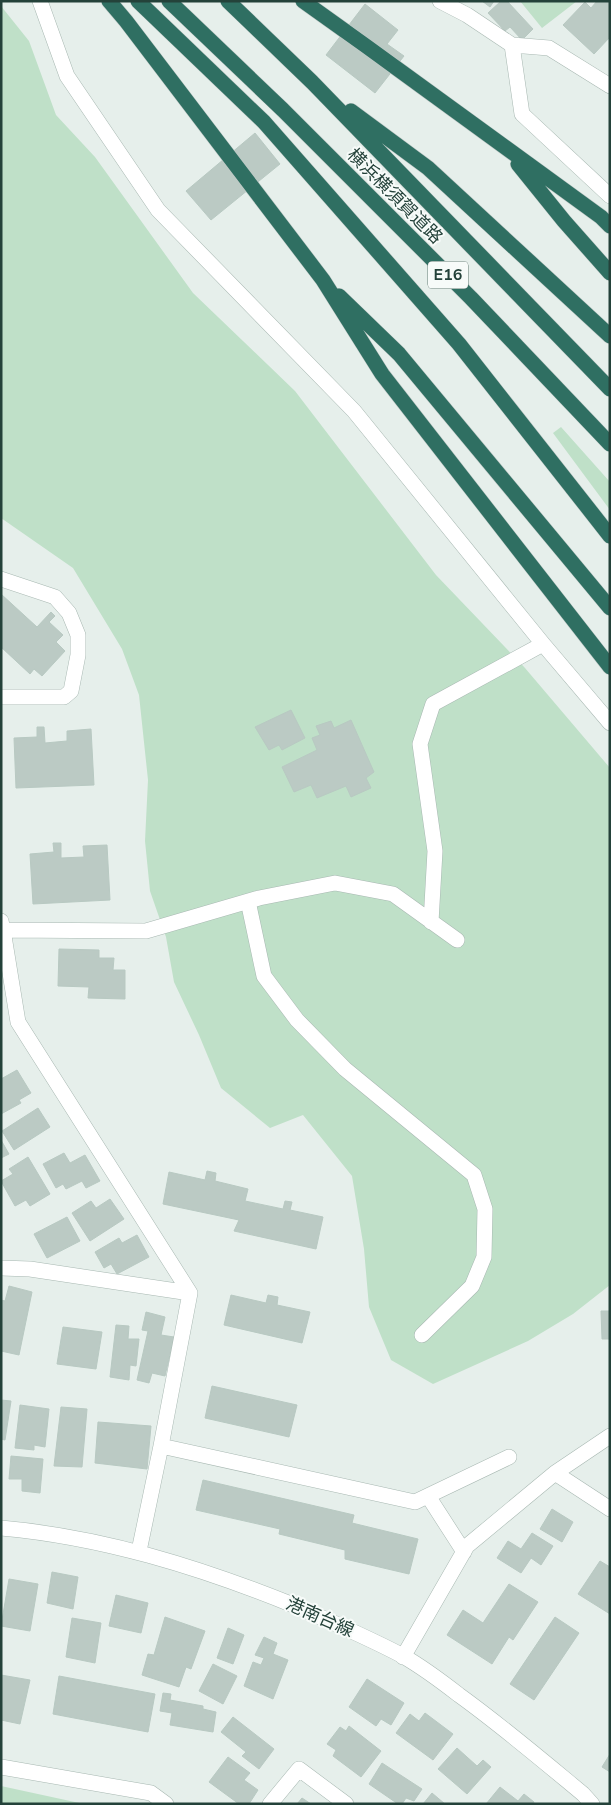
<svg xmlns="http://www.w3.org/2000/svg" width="611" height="1805" font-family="'Nunito Sans','Noto Sans JP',sans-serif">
	<rect width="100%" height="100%" fill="#e6efeb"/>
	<path fill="#bfe0c8" d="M520,1H577L542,28Z
		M1,6L29,41L56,115L95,157L193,293L295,391L436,575L525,668L610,768V1285L573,1314L528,1341L433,1384L391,1360L369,1307L364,1249L352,1176L303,1115L270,1128L221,1088L199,1035L174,982L166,937L150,891L145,841L148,780L139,695L122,649L73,568L1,518Z
		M561,427L610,482V510L553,433Z
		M1,1786L84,1804H1Z"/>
	<path fill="#bbcac4" stroke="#b8c9c2" d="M482,1H494L490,7Z
		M501,1H507L533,29L522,40L510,27L505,31L488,13Z
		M597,1H610V37L594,54L563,25L585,2L591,8Z
		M365,4L398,30L387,44L404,56L375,93L326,55Z
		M255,133L280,164L211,220L186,191Z
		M1,594L37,627L51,612L55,616L49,622L63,635L56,642L65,651L42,676L34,669L30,674L1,647Z
		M291,710L305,738L282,750L279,745L269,750L255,727Z
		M351,720L374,772L366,778L371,788L351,797L346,786L317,798L311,785L294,792L282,767L317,750L312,738L320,735L316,726L331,721L334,728Z
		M37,727H44L45,743L67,741V731L91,729L94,785L16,788L14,738L37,737Z
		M53,843H61V858L84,857L83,846L107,845L110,900L33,904L30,854L54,852Z
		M59,949L99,950V958H114L113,970H125V999L88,998L89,987L58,986Z
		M17,1070L31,1093L19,1100L21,1103L1,1114V1079Z
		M38,1108L50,1127L14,1150L2,1131Z
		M1,1140L9,1154L1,1158Z
		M64,1153L70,1163L85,1155L100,1181L86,1188L82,1181L66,1189L63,1184L56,1188L43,1164Z
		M28,1157L50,1194L30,1206L26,1200L15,1206L1,1181L13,1174L9,1169Z
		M207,1171L216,1173L215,1181L248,1189L245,1201L283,1209L285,1201L292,1202L290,1210L323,1217L316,1249L234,1231L239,1220L163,1204L169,1172L205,1180Z
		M110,1199L124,1219L90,1241L72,1213L91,1201L96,1208Z
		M67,1217L80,1241L47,1258L34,1234Z
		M137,1235L149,1257L117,1274L111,1264L104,1268L95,1252L119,1238L122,1243Z
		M9,1286L32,1292L19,1355L1,1351V1300L5,1301Z
		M231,1295L266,1303L268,1295L278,1297L277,1305L310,1312L302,1343L224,1325Z
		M601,1311H610V1339H602Z
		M146,1312L165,1317L161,1335L174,1337L165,1376L152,1373L149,1383L137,1380L148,1331L142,1330Z
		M116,1325L129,1326L128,1339H139L136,1366L130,1365L129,1380L110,1377Z
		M63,1327L102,1332L96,1369L57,1364Z
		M212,1386L297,1405L289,1437L205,1418Z
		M1,1400L11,1401L5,1440L1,1439Z
		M20,1405L49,1409L45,1447L34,1445V1450L15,1448Z
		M61,1407L87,1409L82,1467L54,1466Z
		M98,1422L151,1426L147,1469L95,1463Z
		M11,1456L43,1459L40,1493L22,1491V1479H9Z
		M203,1480L354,1515L352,1523L418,1539L409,1574L345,1559V1550L279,1534L280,1529L196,1510Z
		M552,1509L573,1522L562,1542L540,1529Z
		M532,1533L553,1546L541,1565L531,1558L521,1573L497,1558L508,1541L521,1549Z
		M600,1561L610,1567V1614L578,1594Z
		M52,1572L78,1577L73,1609L47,1603Z
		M9,1579L38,1584L30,1631L1,1626Z
		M509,1584L538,1602L513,1640L509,1637L492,1664L447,1635L463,1610L483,1623Z
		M116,1595L148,1603L141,1633L109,1626Z
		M165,1617L205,1631L191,1669L186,1667L179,1687L142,1675L148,1654L154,1655Z
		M555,1617L579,1633L534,1700L510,1684Z
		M72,1618L101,1623L95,1663L66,1657Z
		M228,1628L244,1635L233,1664L217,1658Z
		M264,1637L277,1643L273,1654L288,1660L273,1699L244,1686L253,1662L261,1665L264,1658L255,1655Z
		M213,1664L237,1676L223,1704L199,1691Z
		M1,1675L30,1680L20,1724L1,1720Z
		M59,1676L155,1694L148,1732L53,1714Z
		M367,1679L404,1703L391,1725L381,1719L376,1726L349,1707Z
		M163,1693L171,1694L170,1700L203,1706V1709L216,1712L213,1732L170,1725L172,1713L160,1711Z
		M425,1713L453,1734L433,1760L396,1733L410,1714L419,1721Z
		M233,1717L274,1749L259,1769L242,1756L246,1752L221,1732Z
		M349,1726L381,1751L361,1777L333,1756L336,1750L327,1744L340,1727L346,1731Z
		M457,1748L477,1766L483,1760L491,1767L467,1794L438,1769Z
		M610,1754V1772L602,1767Z
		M228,1757L250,1773L244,1780L258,1790L249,1804H239L209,1782Z
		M382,1763L422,1789L414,1801L406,1798L402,1804H398L369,1784Z
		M500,1787L518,1801L524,1794L534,1802L533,1804H486Z
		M432,1793L445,1804H423Z
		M302,1798L311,1804H297Z"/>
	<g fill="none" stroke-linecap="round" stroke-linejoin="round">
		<defs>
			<path id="minor" d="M40,1L67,76L158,210L354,411L543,644L610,723
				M440,1L467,15L512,45L522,114L610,196
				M512,45L549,48L610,86
				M1,579L55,597L69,613L78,635V655L71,691L64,697H1
				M248,901L264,976L297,1020L345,1069L474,1175L485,1209L484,1257L472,1286L422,1335
				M1,921L3,930L146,931L259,898L335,883L393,894L457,940
				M431,922L435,851L420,744L433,704L543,644
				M1,931L3,930L18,1022L190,1293L161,1446L139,1551
				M1,1268L30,1269L190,1293
				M161,1446L415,1502L509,1457
				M555,1473L610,1509
				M428,1496L464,1552
				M1,1528C102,1537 199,1567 293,1605C330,1621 367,1637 403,1656C422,1667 441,1681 459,1695C502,1726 542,1760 583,1794L592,1804
				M403,1657L467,1546L555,1473L610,1436
				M1,1767L151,1793L166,1804
				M270,1804L299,1769L346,1804"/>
			<path id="highway" d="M109,1L126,21L323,280L382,374L610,667
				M138,1L264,122L459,344L610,536
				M169,1L283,110L471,298L610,444
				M228,1L312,82L610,389
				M303,1L366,46L601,217L610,226
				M351,111L428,168L610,336
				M518,164L564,221L610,273
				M339,296L399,354L610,608"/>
		</defs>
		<use href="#minor" stroke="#a8b8b2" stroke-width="16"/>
		<use href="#highway" stroke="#c2cac8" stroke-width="16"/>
		<use href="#minor" stroke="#fff" stroke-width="15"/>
		<use href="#highway" stroke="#2f6f62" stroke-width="15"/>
	</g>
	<g text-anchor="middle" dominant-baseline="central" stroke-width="4" stroke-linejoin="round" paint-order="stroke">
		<rect fill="#f7fbf9" stroke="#637a73" stroke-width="1" x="428" y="261.5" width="40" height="27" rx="4"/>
		<g font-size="16" font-weight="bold" fill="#24423a">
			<text x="448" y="275">E16</text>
		</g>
		<g font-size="18" fill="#24423a" stroke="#f7fbf9">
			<text transform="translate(395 196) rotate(45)">横浜横須賀道路</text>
			<text transform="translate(320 1617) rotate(24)">港南台線</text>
		</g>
	</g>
	<rect width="611" height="1805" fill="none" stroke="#24423a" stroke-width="5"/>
</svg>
